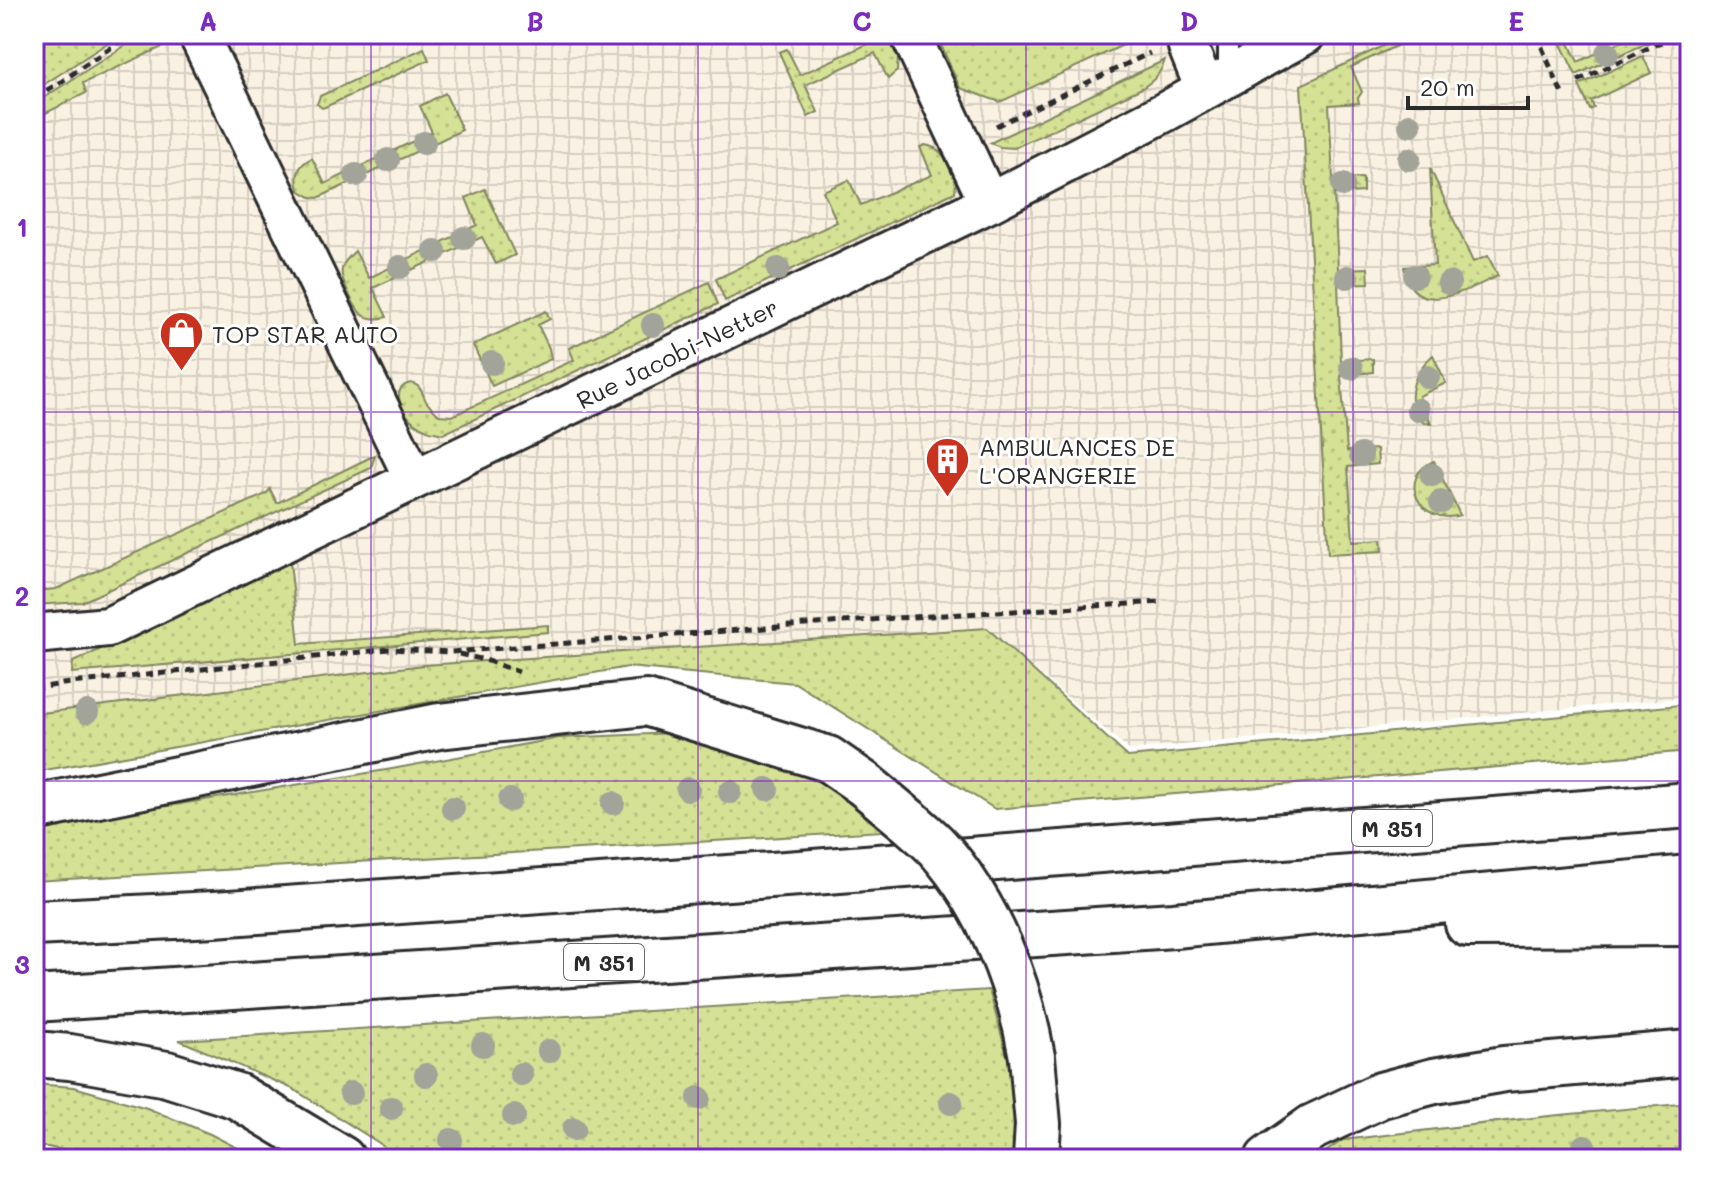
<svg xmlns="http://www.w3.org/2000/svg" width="1724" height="1193" font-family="Mali,sans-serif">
	<defs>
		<pattern id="industrial-grid" width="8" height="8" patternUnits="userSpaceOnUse" patternTransform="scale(2)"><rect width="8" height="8" fill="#f9f1e2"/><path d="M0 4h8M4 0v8" fill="none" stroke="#d6cfc2"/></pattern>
		<pattern id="green-dots" width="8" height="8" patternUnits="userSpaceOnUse" patternTransform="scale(2)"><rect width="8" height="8" fill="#d5e194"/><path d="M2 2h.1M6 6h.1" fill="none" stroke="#b7c180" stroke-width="1.8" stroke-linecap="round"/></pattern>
	</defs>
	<rect width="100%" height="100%" fill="#fff"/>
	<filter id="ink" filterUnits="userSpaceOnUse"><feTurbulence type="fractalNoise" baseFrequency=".0125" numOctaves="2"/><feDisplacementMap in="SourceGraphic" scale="16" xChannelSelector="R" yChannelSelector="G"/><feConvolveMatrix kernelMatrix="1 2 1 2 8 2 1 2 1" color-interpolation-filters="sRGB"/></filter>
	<g filter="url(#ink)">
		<path fill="url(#industrial-grid)" d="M34,34H1690V697L1129,750L987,628L424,665L34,714Z"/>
		<path fill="url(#green-dots)" stroke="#808660" stroke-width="2" d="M34,34H121L34,91Z
			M143,34H178L180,39L83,83L86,93L34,119V104Z
			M866,34H886L898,58L897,71L888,79L875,53L805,85L818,112L808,117L779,52L787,49L800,75L870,43Z
			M936,34H1147L1000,102L960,88Z
			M1408,34H1422L1351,67L1362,92L1358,98L1359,103L1329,105L1333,179L1363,178V192L1334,194L1338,269L1368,268L1369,283L1338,284L1341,361L1373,359V372L1341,376L1347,451L1377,449L1378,464L1348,467L1353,541L1382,539L1383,551L1328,554L1301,85Z
			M1638,34H1667L1576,75L1559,40L1566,37L1578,62Z
			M424,48L429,60L325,107L322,108L317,104L320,96Z
			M1643,56L1651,73L1591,101L1594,108L1590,110L1579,85Z
			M1165,60C1160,74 1154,81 1142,88L1014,148L1000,147L990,143Z
			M445,93L462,130L318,198L311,197L299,190C295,174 298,165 312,158L325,184L432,132L420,106Z
			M925,145C945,148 959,173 955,192L725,301L716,279L837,222L823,191L849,180L861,205L932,175L920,147Z
			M1430,168L1473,262L1488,256L1498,276C1468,289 1412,322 1404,267L1435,265Z
			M485,189L515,255L496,264L482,237L373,288L387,317C362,323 357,311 348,292C345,283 339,275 343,266C345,260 351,255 355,251L369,278L477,225L466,198Z
			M709,282L718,304L443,434C437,432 430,432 425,429C413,424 398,410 399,395C399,387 409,380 416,385C422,388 423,396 426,401C430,407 435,411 439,415L452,416L574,360L569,348Z
			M546,311L550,319L538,325L549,348L551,359L492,386L473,345Z
			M1433,355L1446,383L1419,396L1431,423H1424L1415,416C1407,393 1414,371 1433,355Z
			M375,455L371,468L82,602L34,605V591L56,589L266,494L270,489L277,503Z
			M1434,461L1460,515C1420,527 1395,477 1434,461Z
			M290,562L299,644L548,625V632L72,673L73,662Z
			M987,628L1128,757L1690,704V751L995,809L795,683L628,667L34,772V714L424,665Z
			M673,733L778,762L845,794L884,831L34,881V828L392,769L559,738Z
			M989,990L1010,1066L1023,1142L1022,1159H397L379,1143L293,1089L179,1040Z
			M34,1084L74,1087L147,1108L210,1134L259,1159H99L48,1147H34Z
			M1690,1103V1155L1462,1159H1315L1343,1140L1549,1116Z"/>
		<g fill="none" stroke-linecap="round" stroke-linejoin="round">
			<defs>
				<path id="lane" d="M1228,77V34"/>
				<path id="street" d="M198,34L414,479
					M910,34L989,203
					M1186,34L1188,47L1205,89
					M34,634L108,627L989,203L1165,112L1306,34"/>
				<path id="secondary" d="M1268,1159L1313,1127L1381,1095L1434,1081L1504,1069L1690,1053"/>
				<path id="highway" d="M34,808L439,726L646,703L828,759L864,784
					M34,923L214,914L800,873L1690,805
					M1468,924L1690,923
					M34,999L1174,925L1690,878
					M34,1054L70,1057L167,1074L237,1096L342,1159
					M1032,1057L1038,1124L1036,1159"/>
			</defs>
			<use href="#lane" stroke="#2b2b2b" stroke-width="24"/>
			<use href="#street" stroke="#2b2b2b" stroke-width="44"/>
			<use href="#secondary" stroke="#2b2b2b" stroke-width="50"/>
			<use href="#highway" stroke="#2b2b2b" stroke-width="50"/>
			<path stroke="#2b2b2b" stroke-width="5" stroke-dasharray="8 6" stroke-linecap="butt" d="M1536,34L1564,98
				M1578,81L1678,34
				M34,97L58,84L130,34
				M996,126L1150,53
				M459,654L485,660L519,672
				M34,689L62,684L390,649L451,652L896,618L1162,602"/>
			<use href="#lane" stroke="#fff" stroke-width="18"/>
			<use href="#street" stroke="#fff" stroke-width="38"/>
			<use href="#secondary" stroke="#fff" stroke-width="44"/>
			<use href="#highway" stroke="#fff" stroke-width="44"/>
			<defs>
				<path id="highway-bridge" d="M864,784C880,797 895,810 911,823C920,831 930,839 938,848C989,905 1019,982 1032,1057"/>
			</defs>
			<use href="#highway-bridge" stroke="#2b2b2b" stroke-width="50" stroke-linecap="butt"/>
			<use href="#highway-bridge" stroke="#fff" stroke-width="44"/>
		</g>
		<g fill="#a2a399">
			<circle cx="1607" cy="53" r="12"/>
			<circle cx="1410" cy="125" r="12"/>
			<circle cx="424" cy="143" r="12"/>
			<circle cx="1409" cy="159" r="12"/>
			<circle cx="388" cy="160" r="12"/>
			<circle cx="356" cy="175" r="12"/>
			<circle cx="1343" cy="185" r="12"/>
			<circle cx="464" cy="238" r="12"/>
			<circle cx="435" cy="251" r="12"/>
			<circle cx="400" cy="267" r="12"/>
			<circle cx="778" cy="269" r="12"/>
			<circle cx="1415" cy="276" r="12"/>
			<circle cx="1347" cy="277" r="12"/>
			<circle cx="1449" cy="283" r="12"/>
			<circle cx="653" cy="325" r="12"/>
			<circle cx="492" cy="363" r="12"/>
			<circle cx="1351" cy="368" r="12"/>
			<circle cx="1428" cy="377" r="12"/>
			<circle cx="1418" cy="410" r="12"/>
			<circle cx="1361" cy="455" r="12"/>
			<circle cx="1432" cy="475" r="12"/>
			<circle cx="1441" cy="502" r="12"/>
			<circle cx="87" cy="712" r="12"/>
			<circle cx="688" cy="789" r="12"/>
			<circle cx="767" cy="789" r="12"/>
			<circle cx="730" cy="792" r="12"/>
			<circle cx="510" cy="800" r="12"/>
			<circle cx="613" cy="803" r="12"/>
			<circle cx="453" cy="808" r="12"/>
			<circle cx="483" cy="1045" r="12"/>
			<circle cx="549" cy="1051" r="12"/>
			<circle cx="521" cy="1074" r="12"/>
			<circle cx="426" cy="1075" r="12"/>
			<circle cx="351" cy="1093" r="12"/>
			<circle cx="699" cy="1098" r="12"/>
			<circle cx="951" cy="1103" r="12"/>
			<circle cx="391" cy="1108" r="12"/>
			<circle cx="514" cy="1116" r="12"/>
			<circle cx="574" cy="1129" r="12"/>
			<circle cx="451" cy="1140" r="12"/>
			<circle cx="1584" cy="1146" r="12"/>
		</g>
	</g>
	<path fill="none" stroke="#7b2cbf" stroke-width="2" stroke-opacity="0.55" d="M371,34V1159M698,34V1159M1026,34V1159M1353,34V1159M34,412H1690M34,781H1690"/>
	<defs>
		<symbol id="shop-pin" viewBox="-11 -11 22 30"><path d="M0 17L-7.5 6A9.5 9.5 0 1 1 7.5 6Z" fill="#c8321e" stroke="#fff"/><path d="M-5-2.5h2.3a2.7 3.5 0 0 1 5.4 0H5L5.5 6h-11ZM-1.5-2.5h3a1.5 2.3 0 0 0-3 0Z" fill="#fff"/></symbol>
		<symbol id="building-pin" viewBox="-11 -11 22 30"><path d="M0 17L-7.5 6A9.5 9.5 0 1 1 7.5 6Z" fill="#c8321e" stroke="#fff"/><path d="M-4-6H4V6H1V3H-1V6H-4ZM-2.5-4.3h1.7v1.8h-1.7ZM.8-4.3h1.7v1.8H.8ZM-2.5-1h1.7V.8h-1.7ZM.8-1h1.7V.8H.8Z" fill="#fff"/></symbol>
	</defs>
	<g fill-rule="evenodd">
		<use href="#shop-pin" x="156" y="308" width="51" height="69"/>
		<use href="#building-pin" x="922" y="434" width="51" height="69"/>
	</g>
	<g text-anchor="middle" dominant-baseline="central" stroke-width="6" stroke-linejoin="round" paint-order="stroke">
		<g fill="#fff" stroke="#6b6b6b" stroke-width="2">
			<rect x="1352" y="810" width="80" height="36" rx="6"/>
			<rect x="564" y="944" width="80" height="36" rx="6"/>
		</g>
		<g font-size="22" font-weight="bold" fill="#2b2b2b">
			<text x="1392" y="828">M 351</text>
			<text x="604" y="962">M 351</text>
		</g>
		<g font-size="24" fill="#2b2b2b" stroke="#fff" text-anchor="start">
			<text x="212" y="333">TOP STAR AUTO</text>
			<text x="979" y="446">AMBULANCES DE<tspan x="979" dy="28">L'ORANGERIE</tspan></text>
		</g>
		<g font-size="24" fill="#2b2b2b" stroke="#fff">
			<text transform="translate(677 353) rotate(-26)">Rue Jacobi-Netter</text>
		</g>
	</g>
	<rect width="1724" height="1193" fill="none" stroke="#fff" stroke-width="88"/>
	<path d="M1408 96v12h120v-12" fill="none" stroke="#2b2b2b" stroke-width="4"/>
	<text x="1420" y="96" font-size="24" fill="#2b2b2b" stroke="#ffffff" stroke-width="6" paint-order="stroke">20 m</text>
	<rect x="44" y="44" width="1636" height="1105" fill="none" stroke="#7b2cbf" stroke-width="3"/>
	<g font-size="26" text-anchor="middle" font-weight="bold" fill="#7b2cbf">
		<text x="208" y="31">A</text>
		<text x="535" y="31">B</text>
		<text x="862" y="31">C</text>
		<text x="1189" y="31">D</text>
		<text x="1516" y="31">E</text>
		<text x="22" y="237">1</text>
		<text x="22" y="606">2</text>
		<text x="22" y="974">3</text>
	</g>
</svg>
